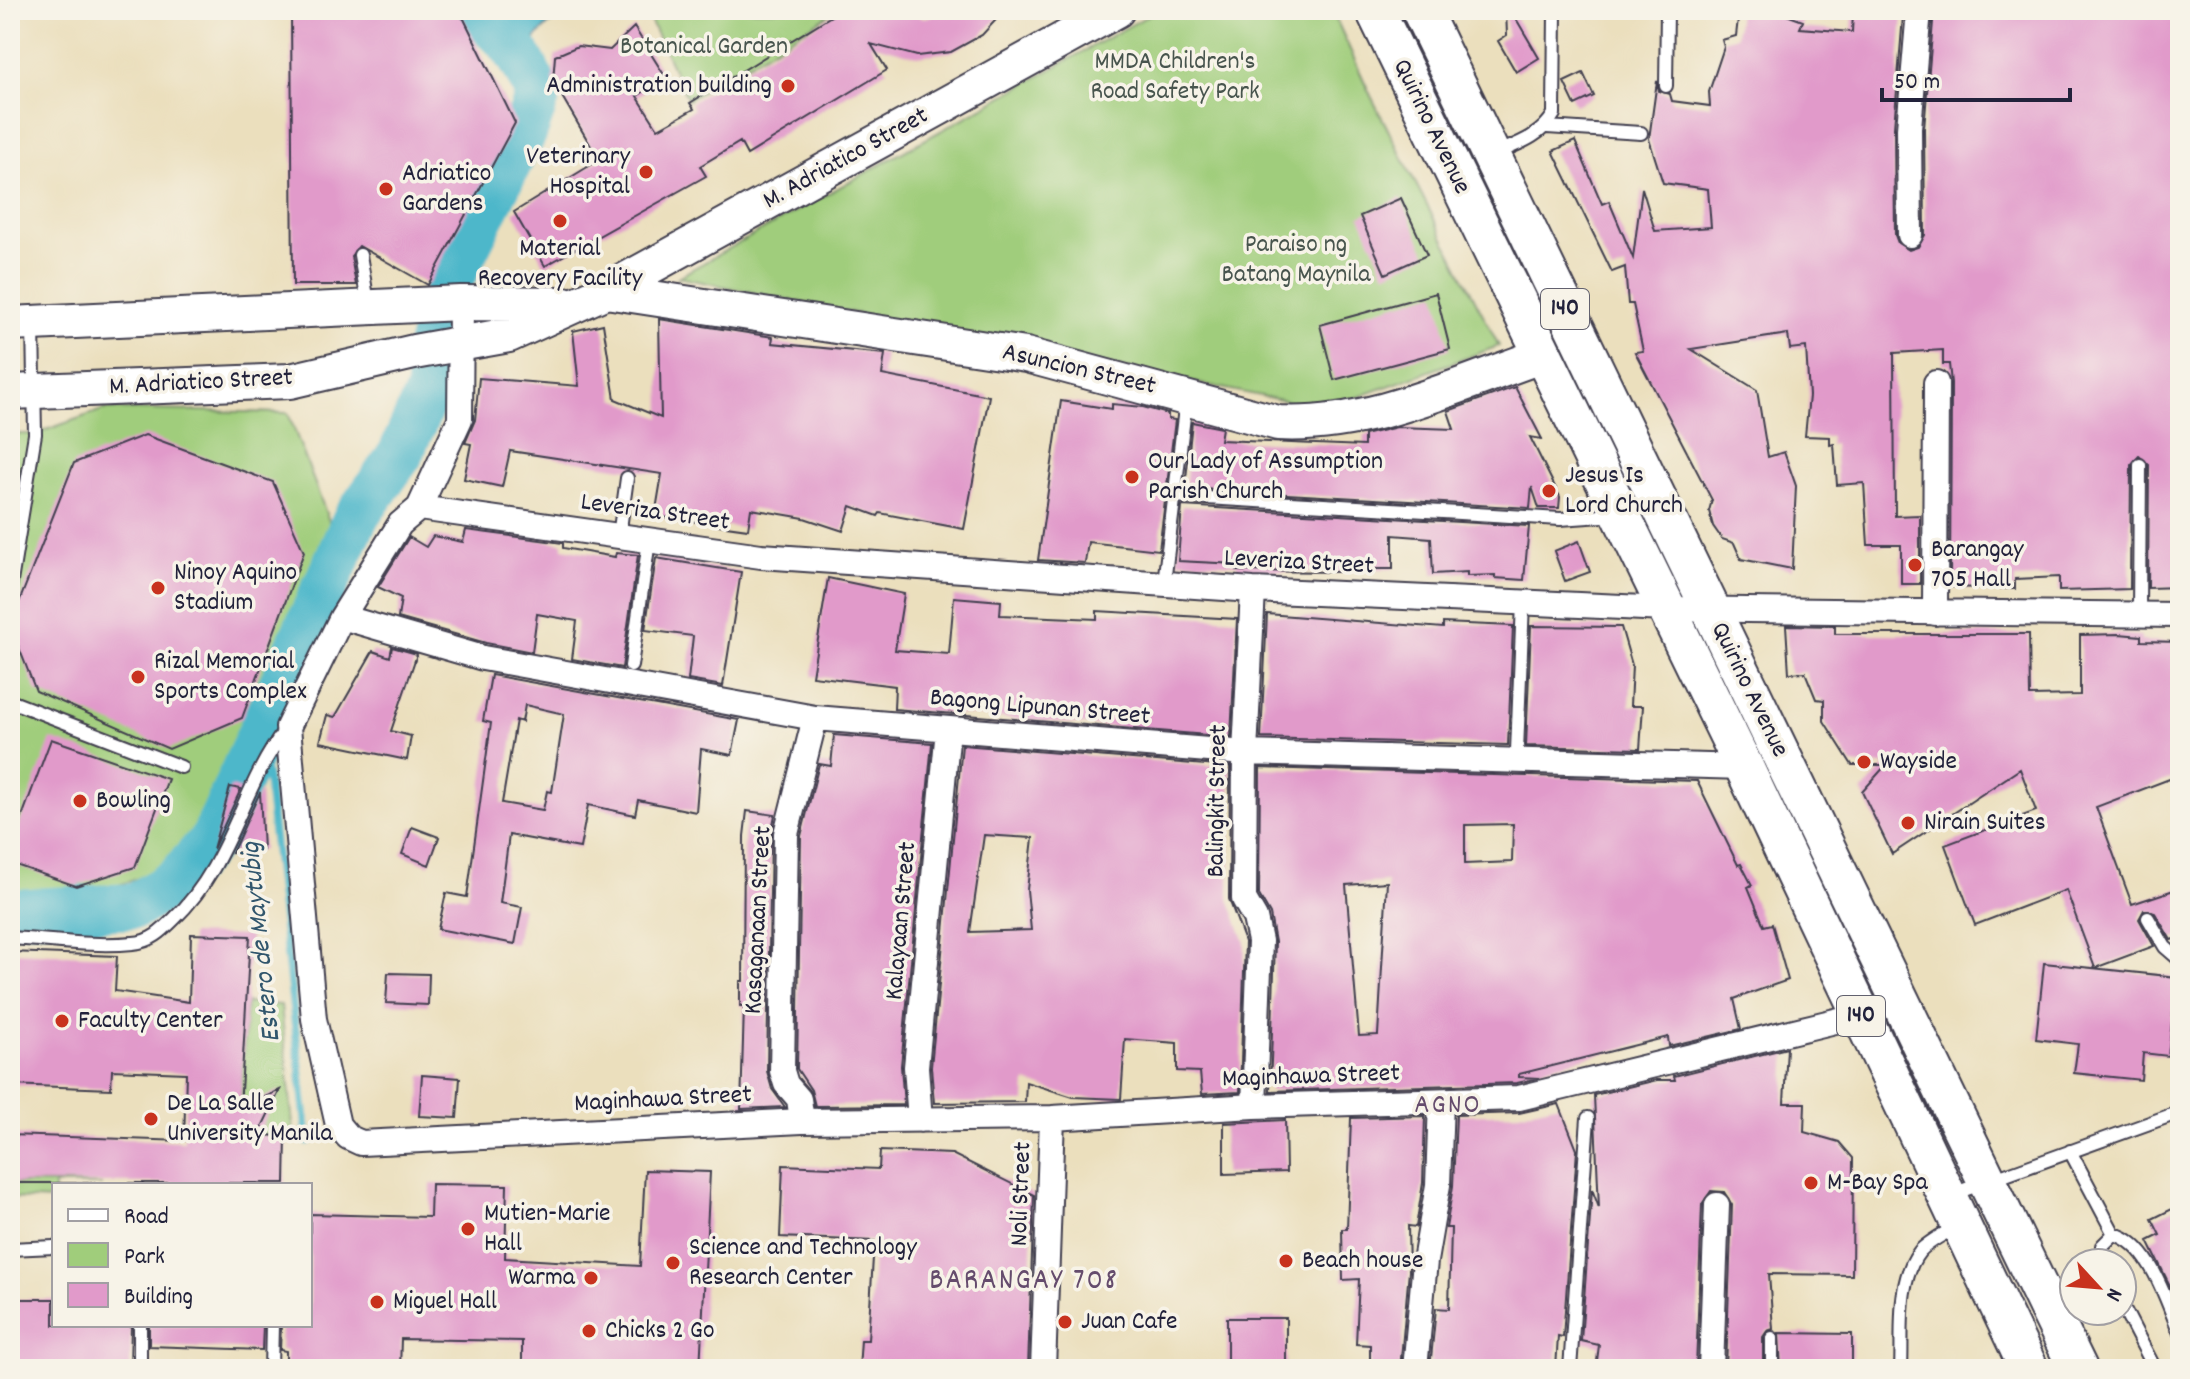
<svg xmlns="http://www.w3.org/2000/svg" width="2190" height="1379" font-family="Dekko,sans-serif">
	<rect width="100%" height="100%" fill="#f7f3e8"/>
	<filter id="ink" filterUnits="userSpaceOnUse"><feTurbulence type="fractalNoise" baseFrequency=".0125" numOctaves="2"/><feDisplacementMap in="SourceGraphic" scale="16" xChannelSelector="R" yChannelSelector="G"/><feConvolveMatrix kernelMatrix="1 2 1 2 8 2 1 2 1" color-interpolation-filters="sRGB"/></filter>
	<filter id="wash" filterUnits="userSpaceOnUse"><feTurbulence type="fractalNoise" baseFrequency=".006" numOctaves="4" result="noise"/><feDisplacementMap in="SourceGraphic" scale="32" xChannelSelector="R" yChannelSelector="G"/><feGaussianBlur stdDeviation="1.8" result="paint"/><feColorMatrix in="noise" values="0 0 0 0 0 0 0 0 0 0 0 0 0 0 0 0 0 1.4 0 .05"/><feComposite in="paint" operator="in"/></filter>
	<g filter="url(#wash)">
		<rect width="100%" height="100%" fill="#ebdfbd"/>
		<path fill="#a0cd7b" stroke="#61785b" stroke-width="2" d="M645,10H837L688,100Z
			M1158,10H1332L1371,96L1499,346L1325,409L678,277Z
			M105,409L288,413L332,529L201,825L160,871L113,887L10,899V434H35Z
			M246,1003L281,1005L294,1136L249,1135L239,1129Z
			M10,1183L102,1185H54V1200L10,1198Z"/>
		<path fill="#4db7ca" stroke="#386c82" stroke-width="2" d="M461,10H492L509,21L513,10H574L548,25L512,63L491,36Z"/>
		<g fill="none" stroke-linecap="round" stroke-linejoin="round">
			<path stroke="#4db7ca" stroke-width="8" d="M258,738L268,784L308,1142"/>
			<path stroke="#4db7ca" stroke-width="46" d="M10,912L136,906L177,880L213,839L356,517L400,455L429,389L430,347L450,281L525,131L538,95C521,53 509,38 474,10"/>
		</g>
		<g id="blocks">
			<path fill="#e19aca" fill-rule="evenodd" d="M291,10H450L464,19L515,123L428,285L359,246L351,256L356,285H293Z
				M841,10H902L924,18L955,10H1005L982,35L951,52L917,56L871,44L887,70L747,155L740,142L700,166L706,176L545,266L514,212L599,160L553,81L555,56L578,46L610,50L634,27L666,78L637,96L658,129L694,109L690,103Z
				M1506,10H1511L1539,58L1516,72L1498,41L1507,35Z
				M1739,10H1773L1803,21L1800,28L1852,32L1853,13L1903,16L1894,127L1895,235L1898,243L1909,250L1918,247L1925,235L1924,129L1934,10H2180V587L2148,588L2149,465L2139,456L2131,465L2130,589L2059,591V577L2015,579V589L1950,587L1951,383L1949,364H1943V350L1894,353L1895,516L1920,515V584H1901V545H1868L1864,483L1837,485L1834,444L1830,445V437L1805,436L1809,396L1806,347L1790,349L1788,334L1691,349L1757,390L1768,457L1784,452L1796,486L1792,569L1741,559L1734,543L1722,539L1713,526L1709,511L1712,500L1635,352L1643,351L1633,304H1628L1625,267L1612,272L1553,151L1575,141L1602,204L1609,201L1633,258L1642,188L1655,231L1711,227L1708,189L1663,183L1649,139L1657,81L1659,91L1670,94L1672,101L1710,106L1709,92L1724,47L1722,40L1736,36Z
				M1583,73L1594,96L1575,105L1564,82Z
				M1401,198L1427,255L1385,274L1360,216Z
				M1436,293L1450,349L1334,380L1320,325Z
				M659,319L773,337L772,343L885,354L882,375L989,396L964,529L880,513L878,516L851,506L843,531L804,518L751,509L748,529L655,516L662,474L510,451L502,487L464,479L471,444L465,443L475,420L479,378L579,386L573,331L603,324L615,399L661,418Z
				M1515,387L1542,439L1530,437L1560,497L1559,508H1539L1532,487L1530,508L1185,488L1192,422L1222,428L1220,440L1364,446V435L1397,427L1454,429L1448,411Z
				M1061,401L1112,409V404L1143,407L1168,414V419L1175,420L1159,550L1088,542L1085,563L1038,560Z
				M145,435L273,482L304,552L242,718L169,749L36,691L10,625L74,463Z
				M1182,506L1529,526L1524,580L1495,578V575L1467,576V572L1433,574L1431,538L1393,535V569H1352V572L1237,571V564L1178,561Z
				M466,530L563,543V548L615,557L616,553L638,555L622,668L572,659L577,621L537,614L532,652L486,643L398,618L401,598L378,587L409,537L426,547L433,536L463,542Z
				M1579,541L1590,572L1565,581L1554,551Z
				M656,558L741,572L723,686L688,680L693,636L645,630Z
				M828,578L904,594L895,650L949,654L954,597L1001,601L1000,615L1097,619V611L1237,619L1231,737L894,709L895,686L812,676Z
				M1267,614L1443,628V623L1513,626L1508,745L1261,738Z
				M1786,625L1835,626V634H2029L2030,696L2080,695V635L2119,634L2141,636V641L2180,642V775L2096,807L2132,904L2180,888V937L2171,940L2155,913L2144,910L2139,919L2154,946L2095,968L2066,890L1975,925L1945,845L2036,811L2020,769L1892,854L1862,792L1886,765H1852L1824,721V700L1816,699L1805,672L1789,673Z
				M1531,626L1621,627L1632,665L1630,706H1643L1640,749L1526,746Z
				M392,647L417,654L391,731L411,736L407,760L320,742L327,715L335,717L373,651L390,657Z
				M491,675L739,720L732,755L701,749L696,812L638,800L635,815L588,805L580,848L509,835L500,903L522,907L515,944L438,929L446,893L467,897L491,723L483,721ZM525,705L564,714L552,792L547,791L543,810L502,803L516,720L522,722Z
				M834,735L932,743L901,1066L904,1105L815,1106L811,1090L797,1069L801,836L819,764L831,766Z
				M51,739L168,779L135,867L76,886L10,863V849Z
				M962,745L1230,767L1229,899L1245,942L1240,1092L1202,1094L1200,1072L1177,1071V1043L1125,1039L1121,1099L1073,1097L1026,1082L1025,1102L934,1103L931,1067ZM984,835L1033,838L1027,890L1031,930L970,932Z
				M1260,768L1697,781L1738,865L1741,864L1752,885L1748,887L1764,926L1772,924L1788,980L1734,999L1741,1029L1669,1046L1668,1037L1519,1074V1077L1539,1078L1517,1083L1270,1091L1275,942L1270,914L1259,895ZM1513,824L1512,862L1465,864V825ZM1387,882L1378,1035L1359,1036L1346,885Z
				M230,787L241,789L213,849Z
				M260,792L263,850L232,853L243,829Z
				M747,811L775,815L771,834L767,1071L772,1089L785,1107L741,1109L744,1006H740V981H743L744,836Z
				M412,827L439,837L429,865L402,854Z
				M191,934L250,936L240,1109L280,1090L258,1135L286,1136L285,1183H10V1135L184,1141L186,1073L112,1070L111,1089L10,1085V952L117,956L115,991L189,1002Z
				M2044,963L2177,977L2168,1056L2143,1053L2141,1080L2074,1073L2078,1044L2036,1039Z
				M388,973L429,974L428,1005L386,1003Z
				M1787,1048L1784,1103H1805L1804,1132L1839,1142L1853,1158L1852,1275L1769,1274L1773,1329L1767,1331L1763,1337V1369H1726L1732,1205L1724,1192L1711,1191L1702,1204L1696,1369H1596L1599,1345L1581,1341L1592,1189L1599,1208L1594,1095L1657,1080H1675L1674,1076Z
				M422,1075L460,1078L457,1118L419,1116Z
				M1559,1104L1577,1150L1563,1337L1558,1336L1556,1369H1430L1436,1308L1449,1309L1451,1228H1446L1453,1186L1456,1115L1519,1113Z
				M1425,1116L1423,1183L1416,1227L1408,1226L1409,1271L1400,1369H1370V1345L1356,1344L1359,1279L1343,1280L1342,1229H1347L1351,1118Z
				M1285,1120L1286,1172L1224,1174V1123Z
				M880,1151L952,1154L1034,1195L1028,1369H859L861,1340H868L874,1241L780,1237L783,1165L879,1169Z
				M645,1170L710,1172L700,1369H522V1341L401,1339L400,1369H286V1351L280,1350L281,1325H310V1214L430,1217L431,1184L507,1185L505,1258L640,1266Z
				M2180,1205V1306L2148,1241L2160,1235L2152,1219Z
				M10,1299H54V1325H131L130,1369H10Z
				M1227,1318H1286V1369H1227Z
				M149,1325H263L262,1350L149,1346Z
				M1779,1333L1852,1334V1369H1781Z"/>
		</g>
	</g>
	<g filter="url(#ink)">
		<use href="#blocks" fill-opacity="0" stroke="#403e4e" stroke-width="2"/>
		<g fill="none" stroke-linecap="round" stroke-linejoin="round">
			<defs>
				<path id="lane" d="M1666,86L1667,10
					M1547,127L1641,133
					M1494,154C1517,144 1541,137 1554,114L1555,10
					M360,255L368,303
					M1173,496L1560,519L1617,515
					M619,536L627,478
					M1164,583L1186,400
					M10,588L35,434L33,326
					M2139,615L2140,465
					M631,666L649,541
					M10,701L181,767
					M1517,751L1523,602
					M2148,918L2165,947L2180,960
					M10,938C50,940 93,947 133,943C151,942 162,931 174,919C233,862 239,790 286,729
					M2070,1151L2114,1234
					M1950,1195L2180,1112
					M10,1249L54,1247
					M2104,1263L2102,1246L2114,1234C2151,1244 2166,1301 2180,1333
					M2122,1305L2155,1369
					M140,1325V1369
					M271,1369L272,1325
					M1570,1369L1588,1118
					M1772,1369V1338
					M1901,1369C1903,1333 1896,1280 1920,1251C1929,1241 1946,1233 1957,1226"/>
				<path id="street" d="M1910,235L1909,128L1919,10
					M461,303L460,419L419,508L400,524L342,617L288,727L314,1019L338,1125L348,1137L361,1143L802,1121L1052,1118L1254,1106L1519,1098L1860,1015
					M419,508L761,556L1253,590L1665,609L2180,615
					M1253,590L1245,753L1244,899L1255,918L1260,941L1254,1106
					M1935,613L1936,383
					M342,617L483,658L815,718L1245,753L1744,767
					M920,1120L916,1067L948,729
					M802,1121L799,1099L786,1084L782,1071L786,834L815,718
					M1043,1369L1052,1118
					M1415,1369L1425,1261L1438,1185L1441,1101
					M1711,1369L1717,1205"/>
				<path id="secondary" d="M606,291L1026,355L1278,423C1369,428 1456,385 1541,356
					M10,324L461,303L564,304
					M10,392L290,381L414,352L509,335L606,291L1117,10"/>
				<path id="primary" d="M1375,10L1744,767L2029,1369
					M1421,10L2078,1369"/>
			</defs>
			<use href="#lane" stroke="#403e4e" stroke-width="16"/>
			<use href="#street" stroke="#403e4e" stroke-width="28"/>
			<use href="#secondary" stroke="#403e4e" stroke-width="38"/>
			<use href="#primary" stroke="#403e4e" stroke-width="42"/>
			<use href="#lane" stroke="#fff" stroke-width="12"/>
			<use href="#street" stroke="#fff" stroke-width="24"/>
			<use href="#secondary" stroke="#fff" stroke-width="34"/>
			<use href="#primary" stroke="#fff" stroke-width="38"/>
		</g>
	</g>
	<g fill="#c8321e" stroke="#f7f3e8" stroke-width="3">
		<circle cx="788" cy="86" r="8"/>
		<circle cx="646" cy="172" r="8"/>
		<circle cx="386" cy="189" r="8"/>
		<circle cx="560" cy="221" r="8"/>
		<circle cx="1132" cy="477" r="8"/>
		<circle cx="1549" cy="491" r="8"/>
		<circle cx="1915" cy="565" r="8"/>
		<circle cx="158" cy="588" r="8"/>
		<circle cx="138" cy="677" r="8"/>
		<circle cx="1864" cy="762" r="8"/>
		<circle cx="80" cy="801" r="8"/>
		<circle cx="1908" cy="823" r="8"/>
		<circle cx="62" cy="1021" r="8"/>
		<circle cx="151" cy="1119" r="8"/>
		<circle cx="1811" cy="1183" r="8"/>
		<circle cx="468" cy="1229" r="8"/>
		<circle cx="1286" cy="1261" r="8"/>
		<circle cx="673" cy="1263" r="8"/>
		<circle cx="591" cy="1278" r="8"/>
		<circle cx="377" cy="1302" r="8"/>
		<circle cx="1065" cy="1322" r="8"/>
		<circle cx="589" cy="1331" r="8"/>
	</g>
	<g text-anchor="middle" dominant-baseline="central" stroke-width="7" stroke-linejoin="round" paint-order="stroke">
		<g fill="#f7f3e8" stroke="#62616f" stroke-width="2">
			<rect x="1541" y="289" width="48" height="40" rx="6"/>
			<rect x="1837" y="996" width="48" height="40" rx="6"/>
		</g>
		<g font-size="24" font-weight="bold" fill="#22223b">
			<text x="1565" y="309">140</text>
			<text x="1861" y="1016">140</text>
		</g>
		<g font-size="26" fill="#48554e" stroke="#f7f3e8">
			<text x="704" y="47">Botanical Garden</text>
			<text x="1175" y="62">MMDA Children's<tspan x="1175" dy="30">Road Safety Park</tspan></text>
			<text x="1296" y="245">Paraiso ng<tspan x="1296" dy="30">Batang Maynila</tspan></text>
		</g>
		<g font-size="26" fill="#22223b" stroke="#f7f3e8" text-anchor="start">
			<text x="772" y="86" text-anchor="end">Administration building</text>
			<text x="630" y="157" text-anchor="end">Veterinary<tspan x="630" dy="30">Hospital</tspan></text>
			<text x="402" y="174">Adriatico<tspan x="402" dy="30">Gardens</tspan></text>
			<text x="560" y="249" text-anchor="middle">Material<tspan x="560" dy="30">Recovery Facility</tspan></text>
			<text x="1148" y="462">Our Lady of Assumption<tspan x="1148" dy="30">Parish Church</tspan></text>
			<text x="1565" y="476">Jesus Is<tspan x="1565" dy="30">Lord Church</tspan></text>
			<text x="1931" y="550">Barangay<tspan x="1931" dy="30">705 Hall</tspan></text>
			<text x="174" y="573">Ninoy Aquino<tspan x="174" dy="30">Stadium</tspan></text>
			<text x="154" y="662">Rizal Memorial<tspan x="154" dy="30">Sports Complex</tspan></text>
			<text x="1880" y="762">Wayside</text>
			<text x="96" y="801">Bowling</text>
			<text x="1924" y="823">Nirain Suites</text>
			<text x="78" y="1021">Faculty Center</text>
			<text x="167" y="1104">De La Salle<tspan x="167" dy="30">University Manila</tspan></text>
			<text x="1827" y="1183">M-Bay Spa</text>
			<text x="484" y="1214">Mutien-Marie<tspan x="484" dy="30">Hall</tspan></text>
			<text x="689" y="1248">Science and Technology<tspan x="689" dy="30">Research Center</tspan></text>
			<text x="1302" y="1261">Beach house</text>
			<text x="575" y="1278" text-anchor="end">Warma</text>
			<text x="393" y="1302">Miguel Hall</text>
			<text x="1081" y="1322">Juan Cafe</text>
			<text x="605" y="1331">Chicks 2 Go</text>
		</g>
		<g font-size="26" fill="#22223b" stroke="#f7f3e8">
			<text transform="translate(1431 127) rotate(64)">Quirino Avenue</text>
			<text transform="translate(846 159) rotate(-29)">M. Adriatico Street</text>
			<text transform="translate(1079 370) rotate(13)">Asuncion Street</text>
			<text transform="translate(201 383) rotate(-3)">M. Adriatico Street</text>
			<text transform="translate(655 513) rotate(8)">Leveriza Street</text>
			<text transform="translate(1299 563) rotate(3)">Leveriza Street</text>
			<text transform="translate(1749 690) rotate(64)">Quirino Avenue</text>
			<text transform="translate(1040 708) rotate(5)">Bagong Lipunan Street</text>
			<text transform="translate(1218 801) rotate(-89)">Balingkit Street</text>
			<text transform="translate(759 920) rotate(-87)">Kasaganaan Street</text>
			<text transform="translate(902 921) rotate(-85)">Kalayaan Street</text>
			<text transform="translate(1311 1077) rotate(-2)">Maginhawa Street</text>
			<text transform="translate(663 1100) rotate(-3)">Maginhawa Street</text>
			<text transform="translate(1022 1194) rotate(-88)">Noli Street</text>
		</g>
		<g font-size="28" font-style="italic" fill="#31566d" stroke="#f7f3e8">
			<text transform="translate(263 942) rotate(-96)">Estero de Maytubig</text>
		</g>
		<g font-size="28" letter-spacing="2" fill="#654c6d" stroke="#f7f3e8">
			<text x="1448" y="1107">AGNO</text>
		</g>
		<g font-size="30" letter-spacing="2" fill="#654c6d" stroke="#f7f3e8">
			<text x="1024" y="1282">BARANGAY 708</text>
		</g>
	</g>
	<rect width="2190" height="1379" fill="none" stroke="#f7f3e8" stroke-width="40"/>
	<rect x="52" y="1183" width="260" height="144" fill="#f7f3e8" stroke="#a29fa3" stroke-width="2"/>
	<rect x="68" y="1209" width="40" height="12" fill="#ffffff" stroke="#a29fa3" stroke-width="2"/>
	<text x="124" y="1223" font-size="24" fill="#22223b">Road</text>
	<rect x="68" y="1243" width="40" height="24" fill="#a0cd7b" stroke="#a29fa3" stroke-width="2"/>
	<text x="124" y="1263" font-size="24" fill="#22223b">Park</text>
	<rect x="68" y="1283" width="40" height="24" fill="#e19aca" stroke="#a29fa3" stroke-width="2"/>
	<text x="124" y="1303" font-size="24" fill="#22223b">Building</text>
	<g transform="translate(2098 1287) rotate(116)"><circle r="38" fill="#f7f3e8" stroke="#a29fa3" stroke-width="2"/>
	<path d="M0-6L14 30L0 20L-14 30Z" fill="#c8321e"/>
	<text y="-12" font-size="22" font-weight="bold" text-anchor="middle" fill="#22223b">N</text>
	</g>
	<path d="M1882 88v12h188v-12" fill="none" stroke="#22223b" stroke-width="4"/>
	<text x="1894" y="88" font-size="24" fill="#22223b" stroke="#f7f3e8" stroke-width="6" paint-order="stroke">50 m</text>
</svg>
